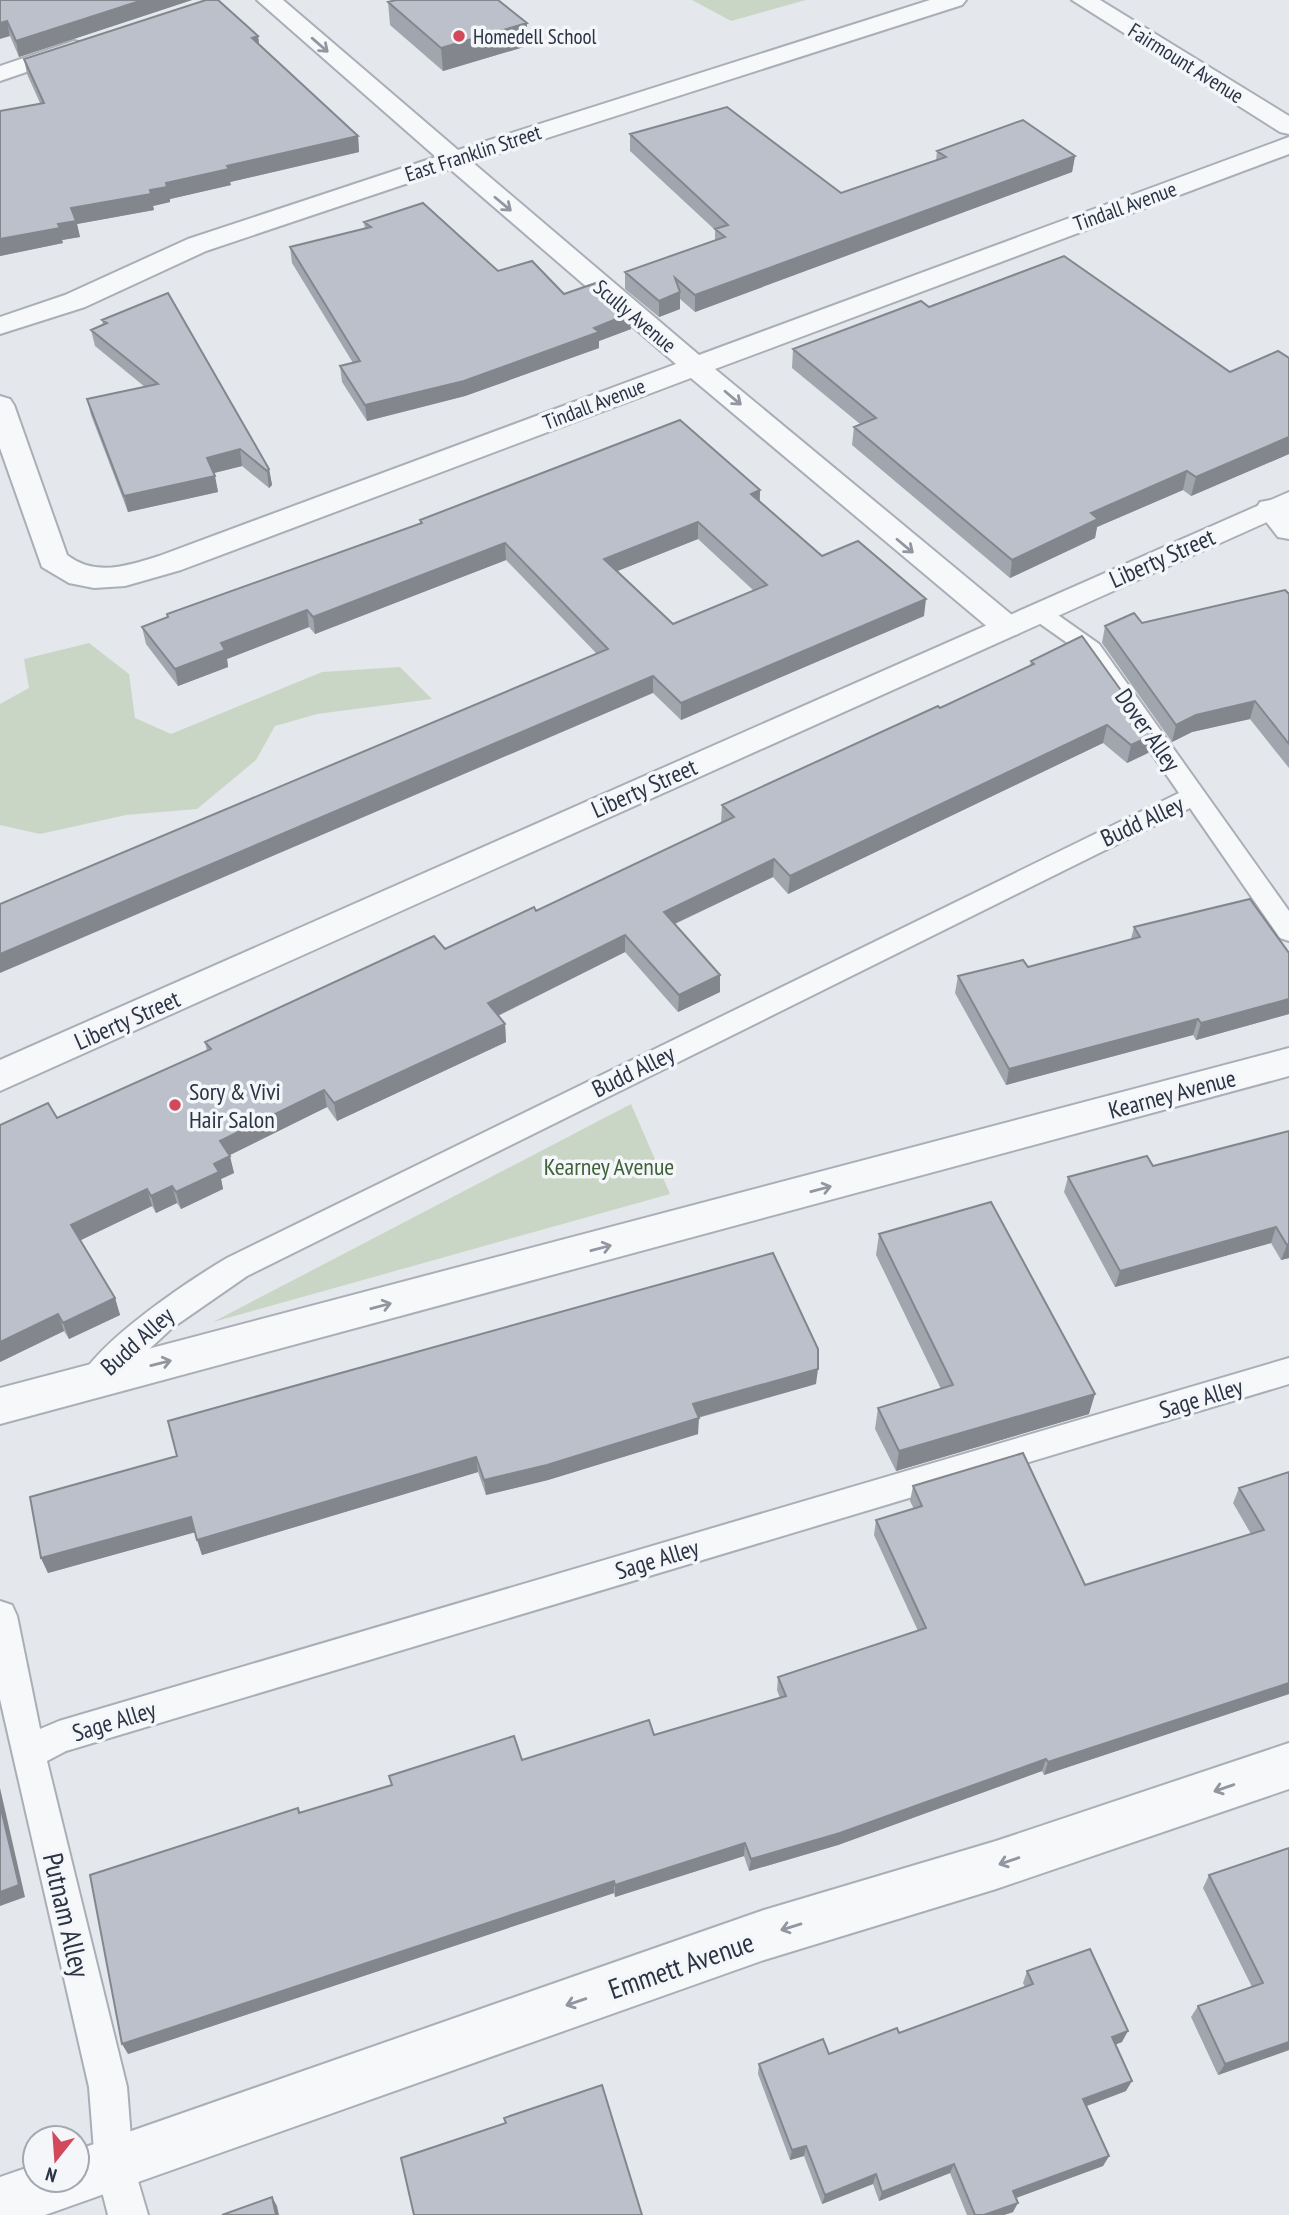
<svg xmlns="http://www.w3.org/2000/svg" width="1289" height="2215" font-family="'PT Sans Narrow',sans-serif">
	<rect width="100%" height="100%" fill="#e4e7ec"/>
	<path fill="#c9d6c5" d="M692,0H806L731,21Z
		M89,643L129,674L135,718L171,734L322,672L400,667L432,699L317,714L275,726L256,760L197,809L126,815L40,834L0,825V704L29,688L24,659Z
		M631,1104L670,1194L213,1322Z"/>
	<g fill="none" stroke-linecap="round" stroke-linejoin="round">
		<defs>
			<path id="service" d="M1040,606L1048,608L1099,644L1289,911V941L1280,938L1190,808L247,1276L172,1328L105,1390L94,1394L83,1390L79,1381C97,1342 188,1281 227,1258L1179,793L1083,654L1032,618L1028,613L1032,608Z
				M1289,1358V1384L66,1751L47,1761L127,2087L133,2164L148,2215H108L95,2164L89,2087L0,1699V1601L12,1605L17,1616L40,1729L59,1721Z"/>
			<path id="minor" d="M257,0H283L458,150L930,0H966L962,5L472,162L699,355L1289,137V154L715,369L1018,620L1023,627L1018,634L1007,637L996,634L691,378L181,570L125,586L94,588L69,583L42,567L0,448V396L10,399L14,405L67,555C96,577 127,566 159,556L676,364L450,169L206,251L85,307L0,334V317L65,295L188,239L436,157Z
				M1072,0H1100L1289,116V134L1280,132Z
				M74,41L82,43L86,48L82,53L0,81V66Z
				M1271,500L1282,502L1289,511V539L1278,537L1256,509L1260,502Z
				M1289,1048V1076L0,1424V1388Z
				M1289,1743V1789L996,1889L764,1960L45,2215H0V2177L35,2165V2180H77V2150L764,1910L996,1841Z"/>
			<path id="tertiary" d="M1289,492V512L0,1091V1060Z"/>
		</defs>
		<use href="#service" stroke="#a9aeb7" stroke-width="4"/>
		<use href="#minor" stroke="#a9aeb7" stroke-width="4"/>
		<use href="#tertiary" stroke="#a9aeb7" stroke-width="4"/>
		<use href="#service" fill="#f7f8fa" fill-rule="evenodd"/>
		<use href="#minor" fill="#f7f8fa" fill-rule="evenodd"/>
		<use href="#tertiary" fill="#f7f8fa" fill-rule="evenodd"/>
	</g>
	<path fill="#a1a5ae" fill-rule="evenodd" d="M0,0H192L19,57L10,36Z
		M388,2L527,23V46L443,71L390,25Z
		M258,36L259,45L358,136L359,152L230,182L231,185L170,199V202L153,206L154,210L77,224L80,237L62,240L63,243L0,256L40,103L27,74L24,59Z
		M630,134L841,193L936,161L937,151L1075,156L1072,172L695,312L680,299V309L659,317L625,289V272L715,240V230L630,151Z
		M364,222L564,294L631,313V329L599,341V348L465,396L367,421L342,382L340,366L353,363L292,263L290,247L365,229Z
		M929,307L1230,372L1289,358V454L1191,496L1183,490L1097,527L1095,538L1010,578L852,445L854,427L860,424L792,368L793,349Z
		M102,320L269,469L272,485L269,488L242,466L214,473L218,492L128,512L91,415L87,399L145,387L95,346L91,330L103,325Z
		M760,490V501L822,556L924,616L681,720L653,693L597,654L506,560L315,634L309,627L227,659L228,667L178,686L146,644L142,627L167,618V614L420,524V520ZM698,539L753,590L673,624L617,571Z
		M1289,594V768L1250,719L1192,732L1172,742L1102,643L1105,626L1142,623Z
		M1031,661L1148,753L1127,763L1103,743L788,894L773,877L675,924L720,992L678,1012L625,952L498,1016L505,1024L506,1042L337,1121L327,1107L229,1155L234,1173L221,1179L223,1189L181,1209L177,1203L156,1213L152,1206L80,1240L115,1298L120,1315L69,1339L64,1331L0,1362V1125L57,1118L207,1051L205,1042L445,949L536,911L721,823L722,805L940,708L1030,666Z
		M1134,927L1289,953V1014L1196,1040L1193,1035L1006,1085L955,993L958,976L1028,967L1131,939Z
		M1289,1131V1258L1281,1260L1271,1243L1115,1287L1064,1192L1068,1177L1153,1166Z
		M879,1234L1089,1414L896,1471L875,1429L878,1408L941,1389L876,1255Z
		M816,1384L698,1418V1434L548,1480L486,1495L478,1472L202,1555L195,1532L48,1573L41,1558L30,1497Z
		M1289,1472V1694L1044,1775L1042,1771L838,1845L749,1871L744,1856L615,1897L614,1893L128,2054L299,1813L522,1760L654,1735L780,1698L777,1690L778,1677L918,1631L874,1535L876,1520L914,1509L910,1501L913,1486L1085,1585L1251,1534L1233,1503L1239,1488Z
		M1289,1848V2050L1218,2075L1191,2017L1198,2006L1252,1987L1203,1888L1209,1875Z
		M1027,1971L1122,2042L1116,2044L1126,2091L1087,2106L1109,2156L1103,2166L1015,2198L1013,2212L1004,2215H967L950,2173L879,2201L873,2184L822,2204L804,2156L790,2160L758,2074L759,2064L829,2054L899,2033L1025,1987L1023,1983Z"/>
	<path fill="#83868d" d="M143,0H192L19,57L16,41Z
		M7,21L10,36L0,39V23Z
		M527,23V46L443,71L441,48Z
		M258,36L260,51L252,38Z
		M358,136L359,152L230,182L231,185L170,199V202L153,206L154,210L77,224L80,237L62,240L63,243L0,256V239L58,224L71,208L150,190L166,183L227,166Z
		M1075,156L1072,172L695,312V295Z
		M680,292V309L659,317V301Z
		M631,313V329L599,341V348L465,396L367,421L365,405L594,328Z
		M1289,437V454L1191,496L1196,477Z
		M240,449L242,466L210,474L207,458Z
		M269,469L272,485L269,488L267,471Z
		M1187,471L1183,490L1097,527L1095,538L1010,578L1012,560L1091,513Z
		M215,476L218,492L128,512L124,496Z
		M760,490L759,507L751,494Z
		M698,522V539L605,576L604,559Z
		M505,543L506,560L315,634L313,617Z
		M926,599L924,616L681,720V703Z
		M307,610L309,627L227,659L228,667L178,686L175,669L221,643Z
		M653,676V693L0,973V954Z
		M1255,701L1250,719L1192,732L1172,742L1176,725L1196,715Z
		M1107,725L1103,743L788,894L790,876Z
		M1153,735L1148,753L1127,763L1131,745Z
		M774,859L773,877L663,929L664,912Z
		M625,935V952L489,1020L488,1003Z
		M720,975V992L678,1012L679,995Z
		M1289,999V1014L1196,1040L1201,1023Z
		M1198,1019L1193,1035L1006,1085L1009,1069Z
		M505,1024L506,1042L337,1121L334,1103Z
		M324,1090L327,1107L224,1158L220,1141Z
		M230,1156L234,1173L221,1179L223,1189L181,1209L176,1192L214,1164Z
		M172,1186L177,1203L156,1213L151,1196Z
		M147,1189L152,1206L77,1242L71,1225Z
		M1276,1227L1271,1243L1115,1287L1120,1271Z
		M1289,1244V1258L1281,1260L1287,1245Z
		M115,1298L120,1315L69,1339L63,1323Z
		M58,1314L64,1331L0,1362V1342Z
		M818,1369L816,1384L692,1419L693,1404Z
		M1095,1394L1089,1414L896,1471L899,1451Z
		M699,1418L698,1434L548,1480L486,1495L484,1480Z
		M476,1457L478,1472L202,1555L197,1540Z
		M191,1517L196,1532L48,1573L41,1558Z
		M1289,1683V1694L1044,1775L1048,1762Z
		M1046,1759L1042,1771L838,1845L749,1871L751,1859Z
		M0,1788L25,1897L0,1906Z
		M745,1843L744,1856L615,1897V1885Z
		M614,1881V1893L128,2054L122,2044Z
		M1128,2031L1122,2042L1107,2048L1112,2037Z
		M1289,2042V2050L1218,2075L1225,2064Z
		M1132,2081L1126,2091L1078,2109L1083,2099Z
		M806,2146L804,2156L790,2160L792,2150Z
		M1109,2156L1103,2166L1008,2201L1013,2191Z
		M954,2164L950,2173L879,2201L882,2192Z
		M876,2174L873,2184L822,2204L825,2195Z
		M272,2197L277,2206L279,2215H276Z
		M1018,2203L1013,2212L1004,2215H984Z"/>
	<path fill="#bbc0ca" stroke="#83868d" stroke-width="2" fill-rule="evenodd" d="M0,0H143L16,41L7,21L0,23Z
		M206,0H218L258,36L252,38L358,136L227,166L229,169L166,183L167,187L150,190L151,194L71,208L76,221L58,224L60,228L0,239V111L44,103L24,59Z
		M396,0H498L527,23L441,48L388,2Z
		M727,107L841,193L946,157L937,151L1023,120L1075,156L695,295L675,278L680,292L659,301L625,272L725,237L715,229L728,225L630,134Z
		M423,203L498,271L532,261L564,294L596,283L631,313L594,328L599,332L464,381L365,405L340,366L360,361L290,247L371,227L364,222Z
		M1064,256L1230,372L1278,351L1289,358V437L1196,477L1187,471L1091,513L1098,519L1012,560L854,427L876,418L793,349L921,301L929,307Z
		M168,293L269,469L267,471L240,449L207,458L215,476L124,496L87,399L158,384L91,330L107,323L102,320Z
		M680,420L760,490L751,494L822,556L858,541L926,599L681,703L653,676L0,954V904L608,649L505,543L313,617L307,610L221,643L225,650L175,669L142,627L168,617L167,614L422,523L420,520ZM698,522L767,585L673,624L604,559Z
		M1285,590L1289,594V744L1255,701L1196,715L1176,725L1105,626L1134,613L1142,623Z
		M1082,636L1153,735L1131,745L1107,725L790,876L774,859L664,912L720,975L679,995L625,935L488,1003L505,1024L334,1103L324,1090L220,1141L230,1156L214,1164L219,1172L176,1192L172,1186L151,1196L147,1189L71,1225L115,1298L63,1323L58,1314L0,1342V1125L48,1103L57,1118L211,1049L205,1042L434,936L445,949L534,907L536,911L734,817L722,805L938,706L940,708L1034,664L1031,661Z
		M1250,899L1289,953V999L1201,1023L1198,1019L1009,1069L958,976L1023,960L1028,967L1140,937L1134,927Z
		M1289,1131V1244L1287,1245L1276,1227L1120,1271L1068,1177L1147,1156L1153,1166Z
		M991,1202L1095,1394L899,1451L878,1408L953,1385L879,1234Z
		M773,1253L818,1349V1369L693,1404L699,1418L547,1465L484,1480L476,1457L197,1540L191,1517L41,1558L30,1497L177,1456L168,1421Z
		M1023,1453L1085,1585L1264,1530L1239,1488L1289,1472V1683L1048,1762L1046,1759L840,1833L751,1859L745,1843L615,1885L614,1881L122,2044L90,1875L298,1808L299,1813L392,1785L389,1776L514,1736L522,1760L649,1720L654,1735L786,1696L778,1677L926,1628L876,1520L922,1506L913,1486Z
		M0,1805L19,1885L0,1892Z
		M1289,1848V2042L1225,2064L1198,2006L1263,1983L1209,1875Z
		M1090,1949L1128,2031L1112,2037L1132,2081L1083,2099L1109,2156L1013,2191L1018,2203L984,2215H975L954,2164L882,2192L876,2174L825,2195L806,2146L792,2150L759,2064L823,2039L829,2054L897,2028L899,2033L1033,1984L1027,1971Z
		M602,2085L642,2215H414L401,2158L506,2123L504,2118Z
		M272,2197L276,2215H222Z"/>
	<defs><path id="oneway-shaft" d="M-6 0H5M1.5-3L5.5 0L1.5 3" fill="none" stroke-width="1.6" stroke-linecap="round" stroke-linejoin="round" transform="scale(1.75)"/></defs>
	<g stroke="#9196a0">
		<use href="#oneway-shaft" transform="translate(320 45) rotate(41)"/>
		<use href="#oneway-shaft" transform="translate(503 204) rotate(40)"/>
		<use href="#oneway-shaft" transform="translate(733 398) rotate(40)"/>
		<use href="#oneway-shaft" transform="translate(905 546) rotate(40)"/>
		<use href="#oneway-shaft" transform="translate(821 1189) rotate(-15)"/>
		<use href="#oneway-shaft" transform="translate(601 1248) rotate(-15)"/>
		<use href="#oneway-shaft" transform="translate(381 1306) rotate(-15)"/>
		<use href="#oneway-shaft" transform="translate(161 1363) rotate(-14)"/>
		<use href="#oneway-shaft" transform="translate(1224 1788) rotate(161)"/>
		<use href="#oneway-shaft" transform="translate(1009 1861) rotate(161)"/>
		<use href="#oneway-shaft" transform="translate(791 1927) rotate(163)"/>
		<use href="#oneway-shaft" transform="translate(576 2002) rotate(161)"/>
	</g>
	<g fill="#d1495b" stroke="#f4f6f9" stroke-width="2.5">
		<circle cx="459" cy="36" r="7"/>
		<circle cx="175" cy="1105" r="7"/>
	</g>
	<g text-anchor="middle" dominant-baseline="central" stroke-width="7" stroke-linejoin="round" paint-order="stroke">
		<g font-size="21" fill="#2b3445" stroke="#f4f6f9" text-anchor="start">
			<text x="473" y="36">Homedell School</text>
		</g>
		<g font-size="21" fill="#2b3445" stroke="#f4f6f9">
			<text transform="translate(1186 63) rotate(32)">Fairmount Avenue</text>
			<text transform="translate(473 153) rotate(-18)">East Franklin Street</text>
			<text transform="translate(1125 206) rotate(-20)">Tindall Avenue</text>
			<text transform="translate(635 316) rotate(40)">Scully Avenue</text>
			<text transform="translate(594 404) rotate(-21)">Tindall Avenue</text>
		</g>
		<g font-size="24" fill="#2b3445" stroke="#f4f6f9">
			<text transform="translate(1162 558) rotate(-24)">Liberty Street</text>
			<text transform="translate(1148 730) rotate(55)">Dover Alley</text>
			<text transform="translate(644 788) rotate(-24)">Liberty Street</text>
			<text transform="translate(1142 821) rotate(-25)">Budd Alley</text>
			<text transform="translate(127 1020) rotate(-24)">Liberty Street</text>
			<text transform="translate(633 1071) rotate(-26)">Budd Alley</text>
			<text transform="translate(1172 1094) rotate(-15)">Kearney Avenue</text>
			<text transform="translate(137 1341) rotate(-42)">Budd Alley</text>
			<text transform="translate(1201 1398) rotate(-17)">Sage Alley</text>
			<text transform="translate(657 1559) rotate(-17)">Sage Alley</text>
			<text transform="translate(114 1721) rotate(-17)">Sage Alley</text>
		</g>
		<g font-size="24" fill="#2b3445" stroke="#f4f6f9" text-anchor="start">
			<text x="189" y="1091">Sory &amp; Vivi<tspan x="189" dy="28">Hair Salon</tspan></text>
		</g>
		<g font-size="24" fill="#3f6138" stroke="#f4f6f9">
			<text x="609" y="1166">Kearney Avenue</text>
		</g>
		<g font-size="28" fill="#2b3445" stroke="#f4f6f9">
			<text transform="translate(67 1915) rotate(77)">Putnam Alley</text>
			<text transform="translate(681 1965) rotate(-19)">Emmett Avenue</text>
		</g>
	</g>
	<g transform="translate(56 2159) rotate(197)"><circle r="33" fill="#f4f6f9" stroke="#a4a8b1" stroke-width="2"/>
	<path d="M0-5L12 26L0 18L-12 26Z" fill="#d1495b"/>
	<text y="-10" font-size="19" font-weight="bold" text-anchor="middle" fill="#2b3445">N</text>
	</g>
</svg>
